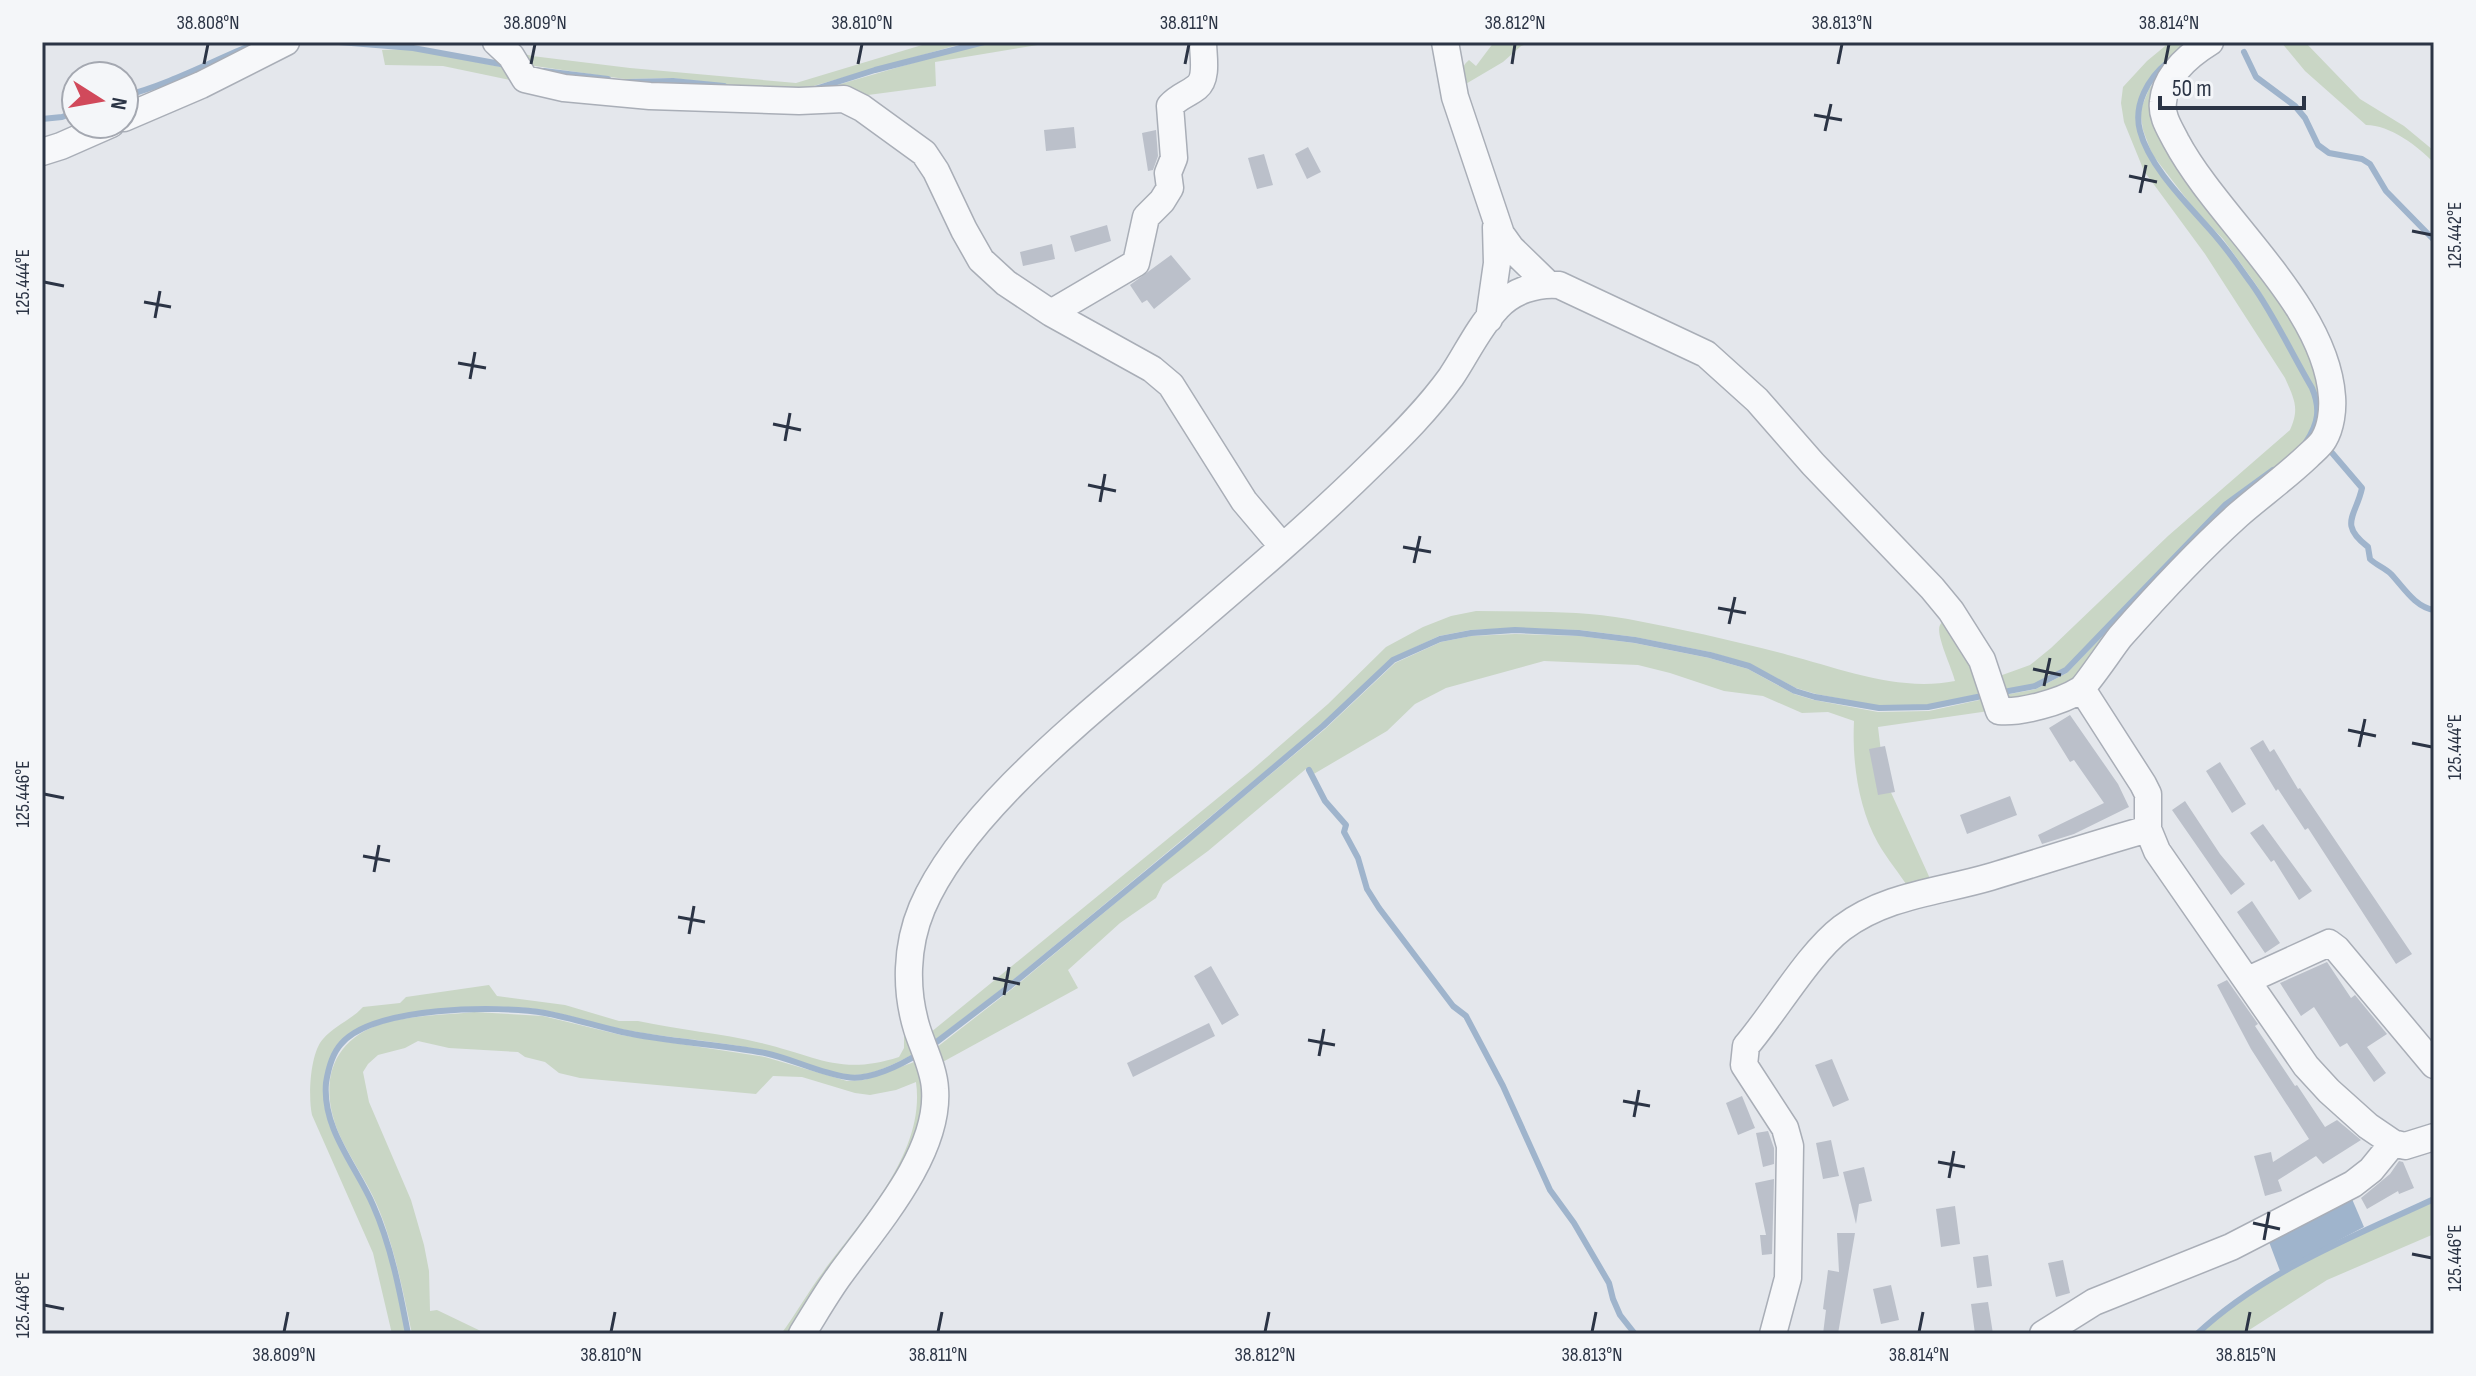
<svg xmlns="http://www.w3.org/2000/svg" width="2476" height="1376" font-family="'Sofia Sans Condensed',sans-serif">
	<rect width="100%" height="100%" fill="#e4e7ec"/>
	<path fill="#c9d6c5" d="M932,42H968L810,87L770,89L671,78L625,79L521,64L510,50L532,56L630,68L796,83Z
		M998,42H1056L935,62L936,86L853,97H754L627,84L674,83L745,91L813,92L961,49Z
		M1494,42H1533L1521,46L1503,62L1464,85C1461,73 1460,68 1469,60L1476,66Z
		M2170,42H2190C2169,59 2137,83 2137,113C2136,159 2189,207 2217,239C2230,254 2243,272 2253,289C2274,321 2292,356 2311,389L2317,404L2316,415L2313,430L2304,442L2290,457L2225,504L2065,669L2035,685L1999,692L1994,678L2030,665L2051,648L2168,536L2290,430C2300,408 2294,399 2285,378L2205,254L2144,171L2124,122L2121,103L2123,87L2147,61Z
		M2281,42H2305L2360,99L2404,126L2433,150L2434,163C2418,146 2390,125 2366,125L2305,71Z
		M411,49L516,70L524,83L443,66L385,65L382,50Z
		M2164,68L2158,104L2305,327L2326,422L2079,687L2008,708L1999,696L2036,689L2067,673L2227,507L2263,481L2316,431L2321,403L2257,286L2223,239L2195,210L2152,154L2143,130L2140,111L2149,89Z
		M1476,611C1526,612 1578,610 1628,619C1681,629 1736,641 1788,655C1842,669 1898,692 1955,681C1952,668 1935,634 1940,625C1942,621 1946,618 1949,615L1989,692L1928,705L1879,706L1816,694L1796,688L1750,664L1710,652L1635,637L1580,630L1515,628L1470,630L1439,636L1392,658L1321,725L1008,984L931,1043L925,1037L1252,770L1328,704L1386,647L1423,627L1451,616Z
		M1515,634L1579,636L1634,643L1709,658L1748,669L1794,694L1814,700L1878,712L1929,711L1984,699L1989,711L1878,727L1884,777L1932,883L1910,890C1900,874 1887,859 1878,843C1858,807 1852,761 1854,721L1828,712L1802,713L1763,696L1724,691L1670,673L1638,665L1544,661L1446,688L1415,704L1387,731L1312,775L1307,768L1208,851L1163,884L1156,898L1120,923L1068,970L1078,988L939,1064L932,1051L1012,989L1325,729L1395,663L1441,642L1471,636Z
		M489,985L497,996L565,1005L619,1021H638C679,1030 720,1033 761,1043C817,1056 840,1076 899,1057L904,1048V1015L914,1054C895,1063 874,1076 851,1075C830,1075 793,1058 770,1052C723,1041 673,1039 626,1030C598,1025 571,1015 543,1010C496,1003 370,1004 339,1043C330,1054 326,1069 324,1082C319,1128 353,1166 371,1205C389,1245 397,1292 406,1334H392L373,1253L312,1115C308,1097 310,1053 323,1039C334,1026 351,1020 363,1007L400,1003L406,997Z
		M474,1012L543,1016L621,1035L765,1057L847,1081L864,1080L917,1061L924,1078L921,1137L793,1334H781C796,1314 808,1292 823,1272C862,1219 926,1153 916,1082L896,1090L870,1095L855,1093L802,1077L773,1076L756,1094L580,1078L559,1073L545,1062L525,1057L518,1052L449,1048L418,1041L405,1048L378,1055L368,1064L363,1072L369,1102L411,1200L424,1245L429,1271L430,1311L437,1310L487,1334H412C403,1291 394,1245 377,1205C366,1179 348,1156 337,1129C319,1081 332,1039 384,1023C412,1015 446,1015 474,1012Z
		M2434,1201V1234L2327,1280L2243,1334H2200C2265,1273 2354,1238 2434,1201Z"/>
	<path fill="#9fb4cc" d="M2349,1192L2364,1227L2280,1271L2266,1234Z"/>
	<g fill="none" stroke-linecap="round" stroke-linejoin="round">
		<path stroke="#9fb4cc" stroke-width="6" d="M339,42L413,48L506,65
			M2244,52L2256,77L2295,106L2305,118L2318,145L2329,153L2362,159L2370,164L2386,191L2434,240
			M2168,62C2148,78 2133,105 2140,131C2150,170 2193,209 2218,239C2230,253 2240,268 2251,283C2274,315 2292,354 2312,388C2321,409 2318,424 2306,442
			M544,71L608,79
			M627,82L673,81L724,86
			M815,89L875,70L984,42
			M124,96C170,84 210,62 254,44
			M42,119L62,117L76,112
			M2327,447L2362,488C2356,516 2338,524 2368,547L2370,559C2376,565 2385,568 2391,574C2404,588 2415,607 2434,610
			M1998,693L2035,686L2066,670L2225,505L2273,470
			M1309,770L1325,801L1346,825L1344,832L1358,858L1367,889L1379,908L1453,1006L1466,1016L1503,1086L1550,1190L1574,1223L1609,1283L1613,1299L1620,1315L1635,1334
			M930,1047L1010,986L1184,843L1323,726L1393,660L1440,639L1471,633L1515,630L1579,633L1635,640L1710,655L1749,666L1795,691L1815,697L1879,708L1928,707L1987,695
			M408,1334C400,1292 391,1245 373,1205C356,1166 322,1129 326,1083C328,1070 332,1054 341,1044C373,1006 499,1005 545,1013C571,1018 596,1026 622,1032C669,1042 718,1044 765,1053C793,1059 819,1073 847,1077C869,1081 901,1065 920,1053
			M2197,1334C2263,1272 2352,1237 2434,1199"/>
	</g>
	<path fill="#bbc0ca" d="M1074,127L1076,148L1046,151L1044,130Z
		M1156,130L1158,156L1153,170L1148,171L1142,133Z
		M1308,147L1321,172L1307,179L1295,154Z
		M1264,154L1273,185L1257,189L1248,158Z
		M1107,225L1111,241L1075,252L1070,236Z
		M1052,244L1055,259L1023,266L1020,252Z
		M1171,255L1191,279L1154,309L1147,300L1142,303L1130,285Z
		M2070,715L2118,784L2129,807L2074,834L2042,844L2038,835L2104,803L2074,760L2070,762L2049,728Z
		M2263,740L2270,752L2274,749L2298,789L2300,788L2412,954L2396,964L2308,828L2305,830L2278,789L2276,791L2250,748Z
		M1885,746L1895,792L1878,795L1869,749Z
		M2220,762L2246,804L2232,813L2206,771Z
		M2010,796L2017,815L1967,834L1960,815Z
		M2185,801L2220,854L2245,884L2231,895L2172,810Z
		M2263,824L2312,891L2299,900L2274,860L2271,862L2250,833Z
		M2252,901L2280,943L2265,953L2237,912Z
		M2327,962L2351,998L2355,995L2387,1034L2367,1047L2386,1073L2374,1082L2347,1043L2340,1047L2314,1007L2301,1016L2280,983Z
		M1211,966L1239,1015L1222,1025L1194,976Z
		M2227,980L2258,1024L2255,1026L2295,1086L2297,1085L2325,1127L2337,1120L2361,1140L2323,1164L2316,1156L2278,1180L2282,1191L2265,1196L2254,1156L2271,1152L2273,1162L2309,1139L2251,1049L2217,985Z
		M1209,1023L1215,1036L1133,1077L1127,1063Z
		M1832,1059L1849,1100L1833,1107L1815,1065Z
		M1742,1096L1755,1128L1738,1135L1726,1103Z
		M1768,1131L1774,1148V1164L1763,1167L1756,1133Z
		M1831,1140L1839,1176L1823,1179L1816,1143Z
		M2399,1161L2403,1162L2414,1188L2399,1194L2398,1191L2367,1209L2361,1198L2390,1174Z
		M1864,1167L1872,1201L1859,1204L1856,1224L1843,1172Z
		M1774,1179L1772,1254L1762,1255L1760,1235H1766L1755,1183Z
		M1955,1206L1960,1244L1941,1247L1936,1209Z
		M1837,1233H1855L1838,1334H1823L1826,1310L1823,1309L1828,1270L1839,1272Z
		M1988,1255L1992,1286L1977,1288L1973,1257Z
		M2063,1260L2070,1293L2056,1297L2048,1263Z
		M1891,1285L1899,1320L1881,1324L1873,1289Z
		M1988,1302L1993,1334H1975L1971,1304Z"/>
	<g fill="none" stroke-linecap="round" stroke-linejoin="round">
		<defs>
			<path id="minor" d="M496,42L511,56L525,79L564,88L650,96L799,101L844,99L862,108L924,153L936,171L964,230L981,260L1006,283L1051,313L1152,369L1171,385L1244,501L1282,546
				M1445,42L1455,97L1501,234L1511,248L1548,284
				M124,118L201,85L286,42
				M42,152L61,146L111,124
				M1051,313L1136,263L1146,217L1162,201L1170,188L1168,173L1174,158L1170,106C1179,96 1187,95 1197,87C1208,78 1203,55 1203,42
				M1489,319L1497,263L1496,227
				M2082,689L2143,784L2148,794V829L2157,851L2306,1066L2329,1091L2368,1126L2393,1143L2405,1146L2434,1137
				M2248,980L2329,943L2337,949L2434,1065
				M802,1334C814,1315 826,1294 839,1276C875,1226 940,1154 935,1089C934,1069 923,1048 917,1029C905,990 906,946 922,908C962,814 1084,718 1161,652C1232,591 1305,530 1372,464C1400,437 1428,409 1451,377C1466,355 1478,328 1497,308C1512,291 1537,283 1559,285L1706,354L1757,400L1813,464L1932,588L1951,611L1982,660L1999,711C2021,713 2061,702 2080,690C2086,686 2112,647 2120,637C2157,595 2197,552 2238,515C2261,495 2286,477 2308,456C2313,451 2321,445 2324,439C2331,427 2333,410 2332,397C2326,305 2218,220 2176,141C2170,129 2161,116 2163,102C2165,75 2189,55 2210,42
				M1773,1334L1788,1278L1790,1146L1785,1128L1744,1065L1746,1046C1775,1012 1809,953 1842,928C1886,895 1939,892 1990,877C2043,861 2095,844 2148,829
				M2043,1334L2094,1302L2231,1247L2353,1184L2371,1170L2393,1143"/>
		</defs>
		<use href="#minor" stroke="#a9aeb7" stroke-width="29"/>
		<use href="#minor" stroke="#f7f8fa" stroke-width="26"/>
	</g>
	<path fill="none" stroke="#2b3445" stroke-width="3" d="M204,64L208,44M531,64L535,44M858,64L862,44M1185,64L1189,44M1512,64L1515,44M1838,64L1842,44M2165,64L2169,44M1814,115L1842,120M1825,131L1831,104M2129,176L2157,182M2140,193L2146,165M2412,231L2432,235M44,282L64,286M144,302L171,307M155,318L160,291M458,363L486,368M470,379L475,352M773,424L801,430M785,441L790,413M1088,485L1116,491M1100,502L1105,474M1403,547L1431,552M1414,563L1420,536M1718,608L1746,613M1729,624L1735,597M2033,669L2061,675M2044,686L2050,658M2348,730L2376,736M2412,743L2432,747M2359,747L2365,719M44,794L64,798M363,856L390,861M374,872L379,845M678,917L705,922M689,934L694,906M993,978L1020,984M1004,995L1009,967M1308,1040L1335,1045M1319,1056L1324,1029M1623,1101L1650,1106M1634,1117L1639,1090M1938,1162L1965,1167M1949,1178L1954,1151M2253,1223L2280,1229M2264,1240L2269,1212M2412,1254L2432,1258M44,1305L64,1309M284,1332L288,1312M611,1332L615,1312M938,1332L942,1312M1265,1332L1269,1312M1592,1332L1596,1312M1919,1332L1923,1312M2246,1332L2250,1312"/>
	<rect width="2476" height="1376" fill="none" stroke="#f4f6f9" stroke-width="88"/>
	<g transform="translate(100 100) rotate(101)"><circle r="38" fill="#f4f6f9" stroke="#a4a8b1" stroke-width="2"/>
	<path d="M0-6L14 30L0 20L-14 30Z" fill="#d1495b"/>
	<text y="-12" font-size="22" font-weight="bold" text-anchor="middle" fill="#2b3445">N</text>
	</g>
	<path d="M2160 96v12h144v-12" fill="none" stroke="#2b3445" stroke-width="4"/>
	<text x="2172" y="96" font-size="24" fill="#2b3445" stroke="#f4f6f9" stroke-width="6" paint-order="stroke">50 m</text>
	<rect x="44" y="44" width="2388" height="1288" fill="none" stroke="#2b3445" stroke-width="3"/>
	<g font-size="20" text-anchor="middle" fill="#2b3445">
		<text x="208" y="29">38.808°N</text>
		<text x="535" y="29">38.809°N</text>
		<text x="862" y="29">38.810°N</text>
		<text x="1189" y="29">38.811°N</text>
		<text x="1515" y="29">38.812°N</text>
		<text x="1842" y="29">38.813°N</text>
		<text x="2169" y="29">38.814°N</text>
		<text transform="translate(2454 235) rotate(-90)" y="7">125.442°E</text>
		<text transform="translate(22 282) rotate(-90)" y="7">125.444°E</text>
		<text transform="translate(2454 747) rotate(-90)" y="7">125.444°E</text>
		<text transform="translate(22 794) rotate(-90)" y="7">125.446°E</text>
		<text transform="translate(2454 1258) rotate(-90)" y="7">125.446°E</text>
		<text transform="translate(22 1305) rotate(-90)" y="7">125.448°E</text>
		<text x="284" y="1361">38.809°N</text>
		<text x="611" y="1361">38.810°N</text>
		<text x="938" y="1361">38.811°N</text>
		<text x="1265" y="1361">38.812°N</text>
		<text x="1592" y="1361">38.813°N</text>
		<text x="1919" y="1361">38.814°N</text>
		<text x="2246" y="1361">38.815°N</text>
	</g>
</svg>
